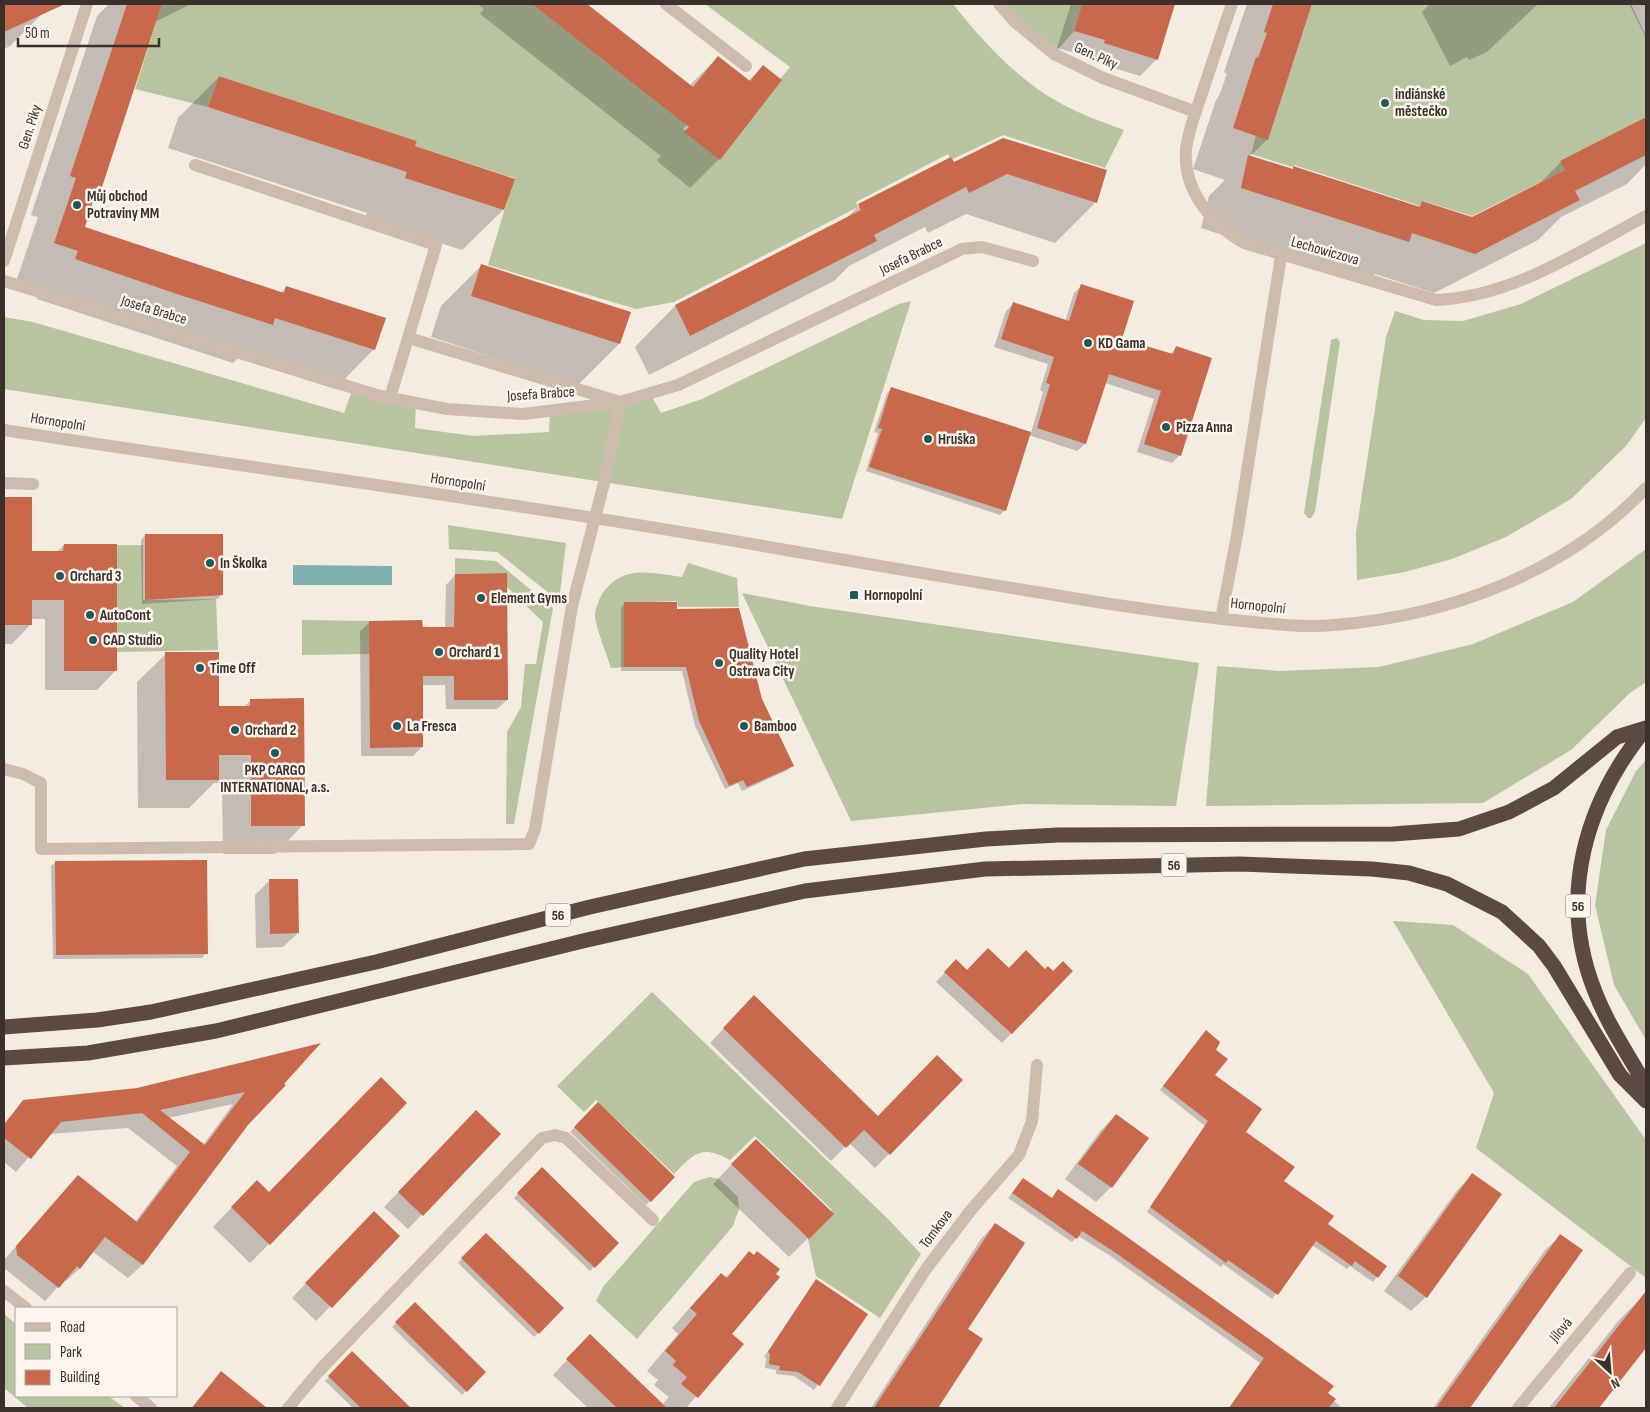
<svg xmlns="http://www.w3.org/2000/svg" width="1650" height="1412" font-family="'Sofia Sans Condensed',sans-serif">
	<rect width="100%" height="100%" fill="#f4ebe1"/>
	<path fill="#b8c4a0" d="M162,4H532L589,48L695,113L683,129L718,156L790,67L705,4H953C983,42 1017,79 1060,103C1080,114 1102,122 1124,130L1105,168L1003,135L951,160L948,154L856,202L858,207L674,302L636,309L488,265L514,178L415,146L417,141L219,76L208,107L135,89Z
		M999,4H1082L1074,31L1054,54Z
		M1312,4H1631L1646,36V117L1561,161L1565,170L1472,216L1423,201L1420,206L1294,165L1292,167L1251,154L1256,135L1268,139Z
		M1646,243V418L1626,446L1571,499L1506,537L1452,559L1405,572L1357,580L1356,533L1386,337L1395,311L1424,320L1463,321L1521,304Z
		M911,301L842,519L4,389V317L33,322L344,413L353,388L416,403L415,428L473,436L549,432L550,411L650,393L661,413L702,399L899,304Z
		M1337,338L1340,342L1315,512L1311,518H1308L1304,513L1331,340Z
		M448,525L566,543L559,601L497,552L449,549Z
		M117,545H143V600L216,599L218,650L117,652Z
		M1646,549V682L1630,693L1571,750L1483,803L1206,806L1217,666L1280,671L1379,667L1473,644L1573,602Z
		M455,558L496,561L553,608L514,824H506L507,732L521,707L525,664H536L543,622L507,587V573L455,574Z
		M688,563L737,578L739,607H678L677,601L626,603L627,667L611,668C607,655 596,628 595,616C595,610 599,599 602,594C623,564 650,573 682,577Z
		M742,593L810,606L1199,663L1176,806L1023,804L851,821Z
		M302,620L369,621L370,654L302,655Z
		M1646,760V1040L1614,985L1595,905L1606,830L1636,771Z
		M1393,921L1453,925L1528,974L1646,1140V1278L1476,1148L1494,1093Z
		M652,992L888,1219L921,1254L880,1318L816,1276L807,1235L832,1210L755,1136L730,1160C702,1145 695,1152 674,1174L596,1100L584,1112L557,1086Z
		M710,1177L719,1179L738,1197L739,1209L733,1226L637,1339L596,1301L603,1287L694,1182Z
		M4,1314L16,1324V1396H108L125,1408H28L4,1388Z"/>
	<path fill="#7fb0b2" d="M293,565L392,566V585H293Z"/>
	<path fill="#0003" fill-rule="evenodd" d="M4,4H39L43,13L10,46L4,49Z
		M109,4H191L155,22L101,186L94,192L84,228L281,293L286,287L374,349L335,389L238,358L233,363L37,299L40,290L16,282L38,217L31,215L97,16Z
		M477,4H585L689,86L718,57L748,81L763,67L781,80L719,159L690,188L657,161L661,156L480,14L484,9Z
		M1071,4H1174L1157,59L1140,76L1087,60L1088,57L1057,48Z
		M1247,4H1311L1267,140L1250,156L1291,170L1294,168L1417,208L1423,202L1472,218L1538,185L1561,162L1646,118V164L1627,184L1561,217L1538,240L1434,293L1375,274L1368,282L1201,228L1209,196L1225,180L1193,169L1216,100L1219,96L1227,74L1224,72Z
		M1430,4H1538L1487,52L1469,60L1467,57L1450,66L1422,12Z
		M1629,4H1646V38Z
		M219,77L414,147L503,210L462,250L365,219L367,213L168,148L178,118Z
		M1003,139L1096,202L1055,243L966,214L928,233L925,227L849,266L834,281L649,375L635,347L675,306L844,220L859,206L954,164Z
		M482,265L629,313L619,344L578,385L431,337L441,306Z
		M1081,286L1120,340L1170,354L1176,348L1180,455L1172,463L1137,452L1154,399L1105,383L1085,444L1077,451L1029,435L1005,510L1000,515L866,471L878,433L874,432L887,393L892,388L1031,433L1043,392L1040,390L1048,364L994,347L1006,311L1014,303L1065,321L1074,293Z
		M4,498H30L31,552H57L64,545L116,670L97,690H45V619H31V624L12,644H4Z
		M145,535L222,594L218,599L142,604L141,540Z
		M455,575L507,700L497,709H446L445,685H422V747L413,756H361L360,631L370,622L421,629L445,628L446,585Z
		M625,603L676,610L761,699L792,765L788,770L742,791L738,783L725,789L695,726L682,671H621V608Z
		M166,654L218,707H244L251,700L303,825L275,854H223L222,783H214L189,808H138L137,682Z
		M56,862L206,953L202,958L53,959L51,866Z
		M270,880L298,933L283,947L256,948L255,895Z
		M956,961L967,971L1008,969L1045,970L1053,973L1072,971L1002,1043L936,982Z
		M754,997L877,1117L961,1080L875,1168L849,1143L831,1161L710,1043Z
		M1202,1036L1214,1050L1213,1076L1244,1132L1283,1181L1326,1225L1385,1267L1373,1282L1350,1266L1347,1269L1312,1245L1272,1299L1223,1264L1221,1267L1147,1212L1205,1126L1160,1090Z
		M317,1045L247,1124L142,1265L128,1278L92,1251L80,1268L66,1281L64,1280L45,1301L4,1268V1260L78,1176L135,1222L177,1166L128,1128L49,1134L16,1172L4,1162V1123L24,1101L137,1089ZM233,1104L203,1145L168,1118Z
		M598,1103L674,1177L646,1205L570,1132Z
		M1116,1115L1147,1138L1111,1187L1096,1202L1065,1179L1101,1130Z
		M462,1126L499,1134L408,1229L384,1207Z
		M736,1160L808,1238L789,1257L713,1184Z
		M542,1169L618,1243L590,1271L514,1198Z
		M1473,1175L1426,1297L1411,1311L1384,1291L1458,1189Z
		M1023,1180L1326,1394L1342,1408H1229L1260,1363L1109,1255L1078,1236L1072,1242L1008,1198Z
		M238,1201L269,1244L250,1263L213,1227Z
		M995,1224L967,1330L982,1340L937,1408H871L981,1239Z
		M360,1227L398,1236L316,1321L292,1298Z
		M486,1235L562,1308L534,1337L458,1263Z
		M1560,1236L1581,1251L1469,1408H1433L1545,1250Z
		M750,1253L731,1334L742,1344L686,1408H588L553,1375L590,1336L662,1405L669,1397L654,1385L658,1380L647,1371L678,1334L672,1328L702,1294L721,1275L725,1278Z
		M812,1285L866,1314L814,1390L794,1376L776,1374V1370L765,1368L766,1358L764,1357Z
		M1646,1293V1346L1597,1408H1549L1620,1319Z
		M415,1304L485,1372L462,1395L392,1327Z
		M352,1353L409,1408H353L325,1381Z
		M221,1373L265,1408H191Z"/>
	<path fill="#c8694b" fill-rule="evenodd" d="M4,4H65L4,32Z
		M127,4H162L102,187L98,185L85,227L284,293L286,286L386,318L375,350L275,318L273,325L174,293L75,259L78,251L54,243L76,178L70,176Z
		M532,4H587L693,87L718,56L750,81L763,65L782,80L720,160L684,132L689,127Z
		M1082,4H1175L1158,60L1104,43L1105,40L1074,31Z
		M1273,4H1312L1268,140L1233,128L1256,57L1258,58L1267,33L1264,32Z
		M219,76L417,141L415,146L515,179L504,210L405,178L407,172L208,107Z
		M1646,117V155L1575,191L1580,200L1475,254L1412,233L1409,242L1241,188L1248,155L1293,169V166L1420,207L1422,201L1472,217L1565,170L1560,161Z
		M1003,138L1107,170L1097,203L1007,174L969,193L966,187L874,235L877,241L690,336L675,305L861,210L858,204L951,157L954,162Z
		M481,264L631,312L620,344L471,296Z
		M1081,284L1134,301L1122,339L1173,354L1176,346L1212,358L1181,456L1144,444L1161,391L1109,374L1086,444L1037,428L1050,384L1046,383L1054,357L1001,339L1013,302L1069,321Z
		M891,387L1031,432L1006,511L869,467L882,429L878,428Z
		M4,497H32V551H63L64,544H117V671H64V600H32V625H4Z
		M145,534H223V595L145,600Z
		M507,573L508,700H454V676H423V747L370,748L369,621L422,620L423,627H454L455,574Z
		M624,602H677V609L739,608L762,699L794,766L747,787L743,780L729,786L699,721L686,667H624Z
		M165,652H219V706H250V699L304,698L305,826H251V755H219V780H166Z
		M207,860L208,954L56,955L55,861Z
		M269,879H298L299,933L270,934Z
		M988,948L1009,968L1026,950L1045,969L1048,966L1053,971L1063,961L1073,971L1012,1034L944,972L956,959L967,970Z
		M754,995L878,1116L937,1055L963,1080L890,1155L864,1130L846,1148L723,1028Z
		M1206,1030L1220,1042L1216,1050L1228,1059L1215,1075L1262,1109L1246,1132L1295,1167L1284,1181L1334,1216L1328,1224L1387,1266L1378,1278L1355,1261L1352,1266L1316,1241L1278,1295L1228,1260L1226,1263L1150,1207L1208,1121L1163,1086Z
		M321,1043L284,1084L286,1085L248,1125L143,1265L105,1237L80,1269L77,1266L59,1288L17,1255L16,1246L78,1175L137,1222L190,1152L142,1113L61,1122L31,1159L4,1138V1125L23,1100L137,1088ZM245,1092L205,1145L160,1110Z
		M381,1077L407,1103L270,1245L231,1207L257,1180L269,1192Z
		M598,1102L675,1177L651,1202L574,1127Z
		M476,1110L501,1134L423,1216L398,1192Z
		M1116,1114L1149,1138L1112,1188L1078,1164Z
		M756,1139L834,1214L809,1239L731,1164Z
		M542,1167L619,1243L595,1268L517,1193Z
		M1472,1173L1502,1194L1427,1298L1398,1276Z
		M1023,1178L1052,1198L1058,1189L1123,1234L1334,1386L1328,1393L1336,1399L1328,1408H1229L1264,1358L1113,1251L1082,1231L1077,1239L1012,1193Z
		M374,1211L400,1236L332,1308L305,1283Z
		M995,1223L1025,1243L968,1329L983,1339L938,1408H874Z
		M486,1233L564,1308L539,1334L461,1258Z
		M1560,1234L1583,1250L1470,1408H1436Z
		M749,1251L754,1255L757,1251L780,1269L776,1274L780,1277L732,1334L744,1344L698,1398L681,1384L687,1377L673,1365L676,1361L665,1351L697,1314L690,1308L721,1273L727,1278Z
		M816,1279L868,1314L820,1386L798,1372L779,1370L780,1366L769,1364L770,1354L768,1352Z
		M1646,1291V1348L1599,1408H1554Z
		M415,1302L486,1372L467,1392L395,1322Z
		M590,1334L667,1408H617L566,1359Z
		M352,1351L411,1408H361L328,1376Z
		M221,1371L267,1408H192Z"/>
	<g fill="none" stroke-linecap="round" stroke-linejoin="round">
		<path stroke="#cdbbac" stroke-width="12" d="M666,4L746,66
			M999,4L1015,22L1054,54L1103,78L1196,112
			M1232,4C1221,35 1211,67 1200,99C1195,115 1187,134 1186,151C1183,190 1212,225 1244,243L1436,300C1512,297 1580,251 1646,216
			M195,165L436,245L390,398
			M4,261L87,4
			M4,281L380,396L447,409L523,414L620,402L678,385L962,249L982,247L1033,261
			M4,430C264,470 526,504 786,550C890,568 993,585 1097,602C1142,609 1186,615 1232,620C1266,623 1299,628 1334,625C1449,616 1565,573 1646,488
			M4,483L33,484
			M1221,619L1237,535L1281,256
			M4,769L23,774L41,783V849L529,844L535,829L572,606L604,483L620,402L409,338
			M4,1291L26,1308
			M136,1396L151,1408
			M288,1408L319,1371L542,1138L555,1135L566,1138L653,1220
			M837,1408L926,1269L971,1210L1019,1155L1032,1121L1037,1065
			M1518,1408L1630,1273"/>
		<path stroke="#5c4a42" stroke-width="15" d="M1646,728C1585,803 1558,896 1594,989C1607,1024 1628,1054 1646,1086
			M4,1027L97,1020L151,1012L376,962L590,907L804,859L986,839L1058,835L1393,834L1459,829L1509,812L1554,788L1617,737L1646,728
			M4,1058L88,1053L216,1031L587,940L805,891L985,869L1240,864L1372,869L1409,873L1447,884L1502,912L1539,946L1554,966L1620,1075L1646,1101"/>
	</g>
	<g fill="#1f5a5e" stroke="#fbf5ee" stroke-width="2">
		<circle cx="1385" cy="103" r="5"/>
		<circle cx="77" cy="205" r="5"/>
		<circle cx="1088" cy="343" r="5"/>
		<circle cx="1166" cy="427" r="5"/>
		<circle cx="928" cy="439" r="5"/>
		<circle cx="210" cy="563" r="5"/>
		<circle cx="60" cy="576" r="5"/>
		<rect x="849" y="590" width="10" height="10" rx="2.5"/>
		<circle cx="481" cy="598" r="5"/>
		<circle cx="90" cy="615" r="5"/>
		<circle cx="93" cy="640" r="5"/>
		<circle cx="439" cy="652" r="5"/>
		<circle cx="719" cy="663" r="5"/>
		<circle cx="200" cy="668" r="5"/>
		<circle cx="397" cy="726" r="5"/>
		<circle cx="744" cy="726" r="5"/>
		<circle cx="235" cy="730" r="5"/>
		<circle cx="275" cy="753" r="5"/>
	</g>
	<g text-anchor="middle" dominant-baseline="central" stroke-width="5" stroke-linejoin="round" paint-order="stroke">
		<g fill="#fbf5ee" stroke="#756b66" stroke-width="1">
			<rect x="1161.5" y="853.5" width="25" height="23" rx="4"/>
			<rect x="1565.5" y="894.5" width="25" height="23" rx="4"/>
			<rect x="545.5" y="903.5" width="25" height="23" rx="4"/>
		</g>
		<g font-size="14" font-weight="bold" fill="#3b302b">
			<text x="1174" y="865">56</text>
			<text x="1578" y="906">56</text>
			<text x="558" y="915">56</text>
		</g>
		<g font-size="15" fill="#3b302b" stroke="#fbf5ee">
			<text transform="translate(1096 56) rotate(24)">Gen. Píky</text>
			<text transform="translate(30 127) rotate(-72)">Gen. Píky</text>
			<text transform="translate(1325 251) rotate(16)">Lechowiczova</text>
			<text transform="translate(911 256) rotate(-26)">Josefa Brabce</text>
			<text transform="translate(154 310) rotate(17)">Josefa Brabce</text>
			<text transform="translate(541 394) rotate(-4)">Josefa Brabce</text>
			<text transform="translate(58 422) rotate(9)">Hornopolní</text>
			<text transform="translate(458 482) rotate(9)">Hornopolní</text>
			<text transform="translate(1258 606) rotate(6)">Hornopolní</text>
			<text transform="translate(936 1229) rotate(-53)">Tomkova</text>
			<text transform="translate(1561 1330) rotate(-50)">Jílová</text>
		</g>
		<g font-size="15" font-weight="bold" fill="#3b302b" stroke="#fbf5ee" text-anchor="start">
			<text x="1395" y="94">indiánské<tspan x="1395" dy="17">městečko</tspan></text>
			<text x="87" y="196">Můj obchod<tspan x="87" dy="17">Potraviny MM</tspan></text>
			<text x="1098" y="343">KD Gama</text>
			<text x="1176" y="427">Pizza Anna</text>
			<text x="938" y="439">Hruška</text>
			<text x="220" y="563">In Školka</text>
			<text x="70" y="576">Orchard 3</text>
			<text x="864" y="595">Hornopolní</text>
			<text x="491" y="598">Element Gyms</text>
			<text x="100" y="615">AutoCont</text>
			<text x="103" y="640">CAD Studio</text>
			<text x="449" y="652">Orchard 1</text>
			<text x="729" y="654">Quality Hotel<tspan x="729" dy="17">Ostrava City</tspan></text>
			<text x="210" y="668">Time Off</text>
			<text x="407" y="726">La Fresca</text>
			<text x="754" y="726">Bamboo</text>
			<text x="245" y="730">Orchard 2</text>
			<text x="275" y="770" text-anchor="middle">PKP CARGO<tspan x="275" dy="17">INTERNATIONAL, a.s.</tspan></text>
		</g>
	</g>
	<rect width="1650" height="1412" fill="none" stroke="#3b302b" stroke-width="10"/>
	<rect x="15" y="1307" width="162" height="90" fill="#fbf5ee" stroke="#aea6a0"/>
	<rect x="25" y="1323" width="25" height="8" fill="#cdbbac" stroke="#aea6a0"/>
	<text x="60" y="1332" font-size="15" fill="#3b302b">Road</text>
	<rect x="25" y="1344" width="25" height="15" fill="#b8c4a0" stroke="#aea6a0"/>
	<text x="60" y="1357" font-size="15" fill="#3b302b">Park</text>
	<rect x="25" y="1370" width="25" height="15" fill="#c8694b" stroke="#aea6a0"/>
	<text x="60" y="1382" font-size="15" fill="#3b302b">Building</text>
	<g transform="translate(1610 1372) rotate(154)" stroke="#fbf5ee" stroke-width="4" paint-order="stroke">
	<path d="M0-4L9 19L0 12L-9 19Z" fill="#3b302b"/>
	<text y="-8" font-size="14" font-weight="bold" text-anchor="middle" fill="#3b302b">N</text>
	</g>
	<path d="M18 38v8h141v-8" fill="none" stroke="#3b302b" stroke-width="2.5"/>
	<text x="25" y="38" font-size="15" fill="#3b302b" stroke="#fbf5ee" stroke-width="4" paint-order="stroke">50 m</text>
</svg>
